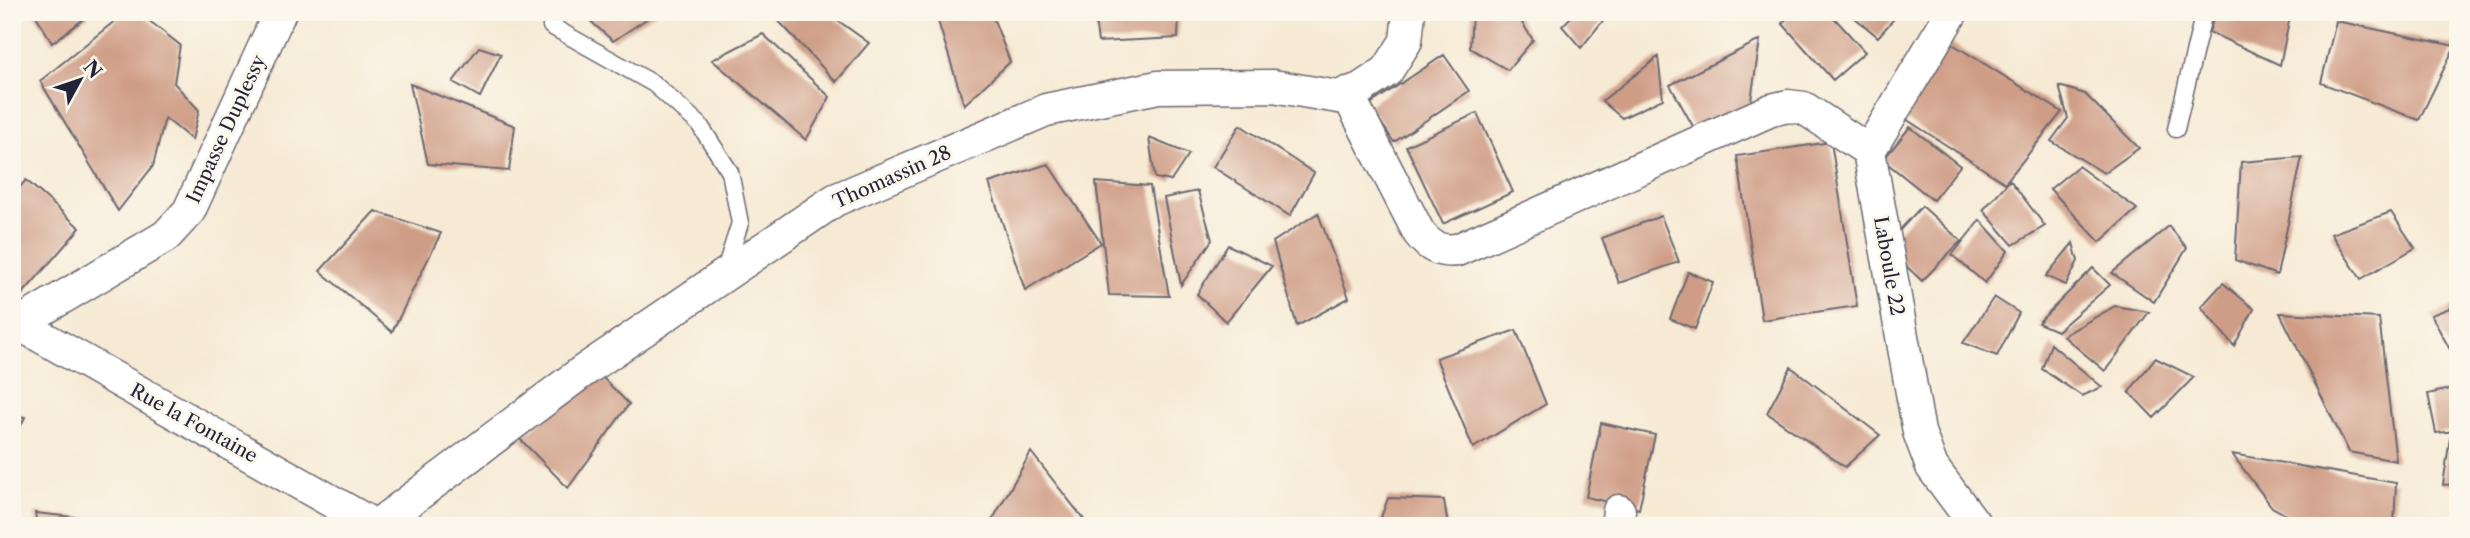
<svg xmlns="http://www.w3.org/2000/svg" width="2470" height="538" font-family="'Libre Caslon Text',serif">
	<rect width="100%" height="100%" fill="#fbf7ec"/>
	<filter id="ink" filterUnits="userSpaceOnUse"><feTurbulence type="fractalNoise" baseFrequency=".0143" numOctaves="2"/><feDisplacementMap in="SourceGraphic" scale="14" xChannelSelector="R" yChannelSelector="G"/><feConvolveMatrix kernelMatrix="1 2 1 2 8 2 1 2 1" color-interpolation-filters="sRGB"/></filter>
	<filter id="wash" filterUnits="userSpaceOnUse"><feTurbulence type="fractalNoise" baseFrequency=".00686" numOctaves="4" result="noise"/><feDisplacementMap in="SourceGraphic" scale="28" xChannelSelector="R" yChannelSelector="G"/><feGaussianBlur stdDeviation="1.57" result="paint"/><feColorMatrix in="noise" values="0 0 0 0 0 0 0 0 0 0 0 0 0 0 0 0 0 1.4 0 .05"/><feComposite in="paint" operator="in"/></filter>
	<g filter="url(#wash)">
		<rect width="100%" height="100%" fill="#f6ead4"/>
		<g id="blocks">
			<path fill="#cf9d86" d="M34,12H93L52,43Z
				M126,12H138L180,45L174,83L199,110L192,140L165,118L153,166L118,211L40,81Z
				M580,12H657L613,41Z
				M779,12H826L869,43L836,82L773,15Z
				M965,12H991L1010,62L964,105L937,18Z
				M1094,12H1179L1178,38L1098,42Z
				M1472,12H1515L1533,40L1508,70L1470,48Z
				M1576,12H1610L1581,48L1562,26Z
				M1794,12H1829L1865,52L1833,80L1782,23Z
				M1848,12H1900L1878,37Z
				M2216,12H2291L2280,65L2209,32Z
				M2336,21L2455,46L2419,120L2321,83Z
				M763,34L830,97L806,140L712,60Z
				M1760,40L1750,107L1699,137L1670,85Z
				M1946,40L2062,112L2005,183L1895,112Z
				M479,47L501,54L480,97L453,82Z
				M1444,55L1469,91L1394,142L1369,105Z
				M1658,57L1663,99L1622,118L1602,101Z
				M410,84L515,126L509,171L428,164Z
				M2059,86L2085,94L2139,148L2104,173L2051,141L2068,118Z
				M1477,113L1513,192L1443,224L1406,146Z
				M1240,125L1314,173L1290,216L1213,167Z
				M1910,127L1960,166L1933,200L1883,160Z
				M1149,138L1189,154L1171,181L1155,178Z
				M1831,142L1857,306L1762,320L1737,156Z
				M2302,157L2277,275L2235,260L2241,162Z
				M1048,164L1101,243L1025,290L989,183Z
				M2078,166L2137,209L2100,242L2050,189Z
				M26,180L80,228L19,298L12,292V196Z
				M2010,180L2045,226L2013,245L1983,210Z
				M1096,182L1150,186L1169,296L1109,295Z
				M1198,191L1212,240L1181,285L1164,198Z
				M1922,206L1961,241L1922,281L1885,246Z
				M375,211L441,233L392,332L320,271Z
				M2391,212L2415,248L2361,279L2331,234Z
				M1318,213L1349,298L1297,326L1273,242Z
				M1661,216L1679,262L1619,283L1602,238Z
				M1980,220L2008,251L1985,283L1952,255Z
				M2169,226L2187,248L2154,302L2112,273Z
				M2073,243L2078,261L2066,285L2046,276Z
				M1228,245L1272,266L1226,322L1197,294Z
				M2093,268L2110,285L2057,331L2038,323Z
				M1688,272L1713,282L1695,329L1670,319Z
				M2223,283L2254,309L2234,346L2201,307Z
				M1994,297L2019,313L1997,356L1963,343Z
				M2458,305V364L2431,315Z
				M2115,306L2149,312L2105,371L2063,336Z
				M2280,313L2379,318L2396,461L2349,452Z
				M1516,330L1546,404L1473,448L1436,358Z
				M2051,344L2102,387L2082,396L2042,369Z
				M2155,358L2194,377L2154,418L2129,392Z
				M1791,367L1880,435L1845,467L1767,413Z
				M599,374L629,404L568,488L520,439Z
				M2458,387V431L2436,433L2428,394Z
				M12,415L25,417L12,443Z
				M1601,423L1655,435L1639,509L1586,497Z
				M2458,437V484L2443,485L2450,438Z
				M1031,452L1089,526H989Z
				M2232,454L2396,483L2394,526H2306L2272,507Z
				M1388,498L1444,500L1448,526H1378Z
				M35,513L130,523V526H37Z"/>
		</g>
	</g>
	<g filter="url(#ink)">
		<use href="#blocks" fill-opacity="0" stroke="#6c6871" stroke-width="2"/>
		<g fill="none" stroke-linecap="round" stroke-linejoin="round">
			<defs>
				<path id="service" d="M551,26L654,84L699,124L730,172L740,223L725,270
					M2176,129L2204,12"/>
				<path id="minor" d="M1952,12L1869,151L1919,432L1932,467L1976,526
					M1347,93L1419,233C1430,247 1439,252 1457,250L1771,110L1788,106L1804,108L1869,151
					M12,320L375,526
					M18,324L166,236L189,211L280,12
					M376,526L582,372L835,200L1046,110L1158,87L1273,86L1338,97L1360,89L1387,71L1406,41L1409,12
					M1617,526L1619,511"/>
			</defs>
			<use href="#service" stroke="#6c6871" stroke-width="19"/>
			<use href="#minor" stroke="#6c6871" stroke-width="35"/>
			<use href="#service" stroke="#fff" stroke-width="16"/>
			<use href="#minor" stroke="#fff" stroke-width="32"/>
		</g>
	</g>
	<g text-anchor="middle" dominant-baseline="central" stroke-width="6" stroke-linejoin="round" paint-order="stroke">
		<g font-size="19" fill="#22223b" stroke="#fbf7ec">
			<text transform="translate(226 129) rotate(-65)">Impasse Duplessy</text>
			<text transform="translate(892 177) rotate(-24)">Thomassin 28</text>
			<text transform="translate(1889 266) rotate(80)">Laboule 22</text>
			<text transform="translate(194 423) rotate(29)">Rue la Fontaine</text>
		</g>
	</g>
	<rect width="2470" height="538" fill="none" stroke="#fbf7ec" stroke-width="42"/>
	<g transform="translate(80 80) rotate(50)" stroke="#fbf7ec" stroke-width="5" paint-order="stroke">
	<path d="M0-5L12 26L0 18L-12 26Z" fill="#22223b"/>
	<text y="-10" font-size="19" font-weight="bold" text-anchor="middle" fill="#22223b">N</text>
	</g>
</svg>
